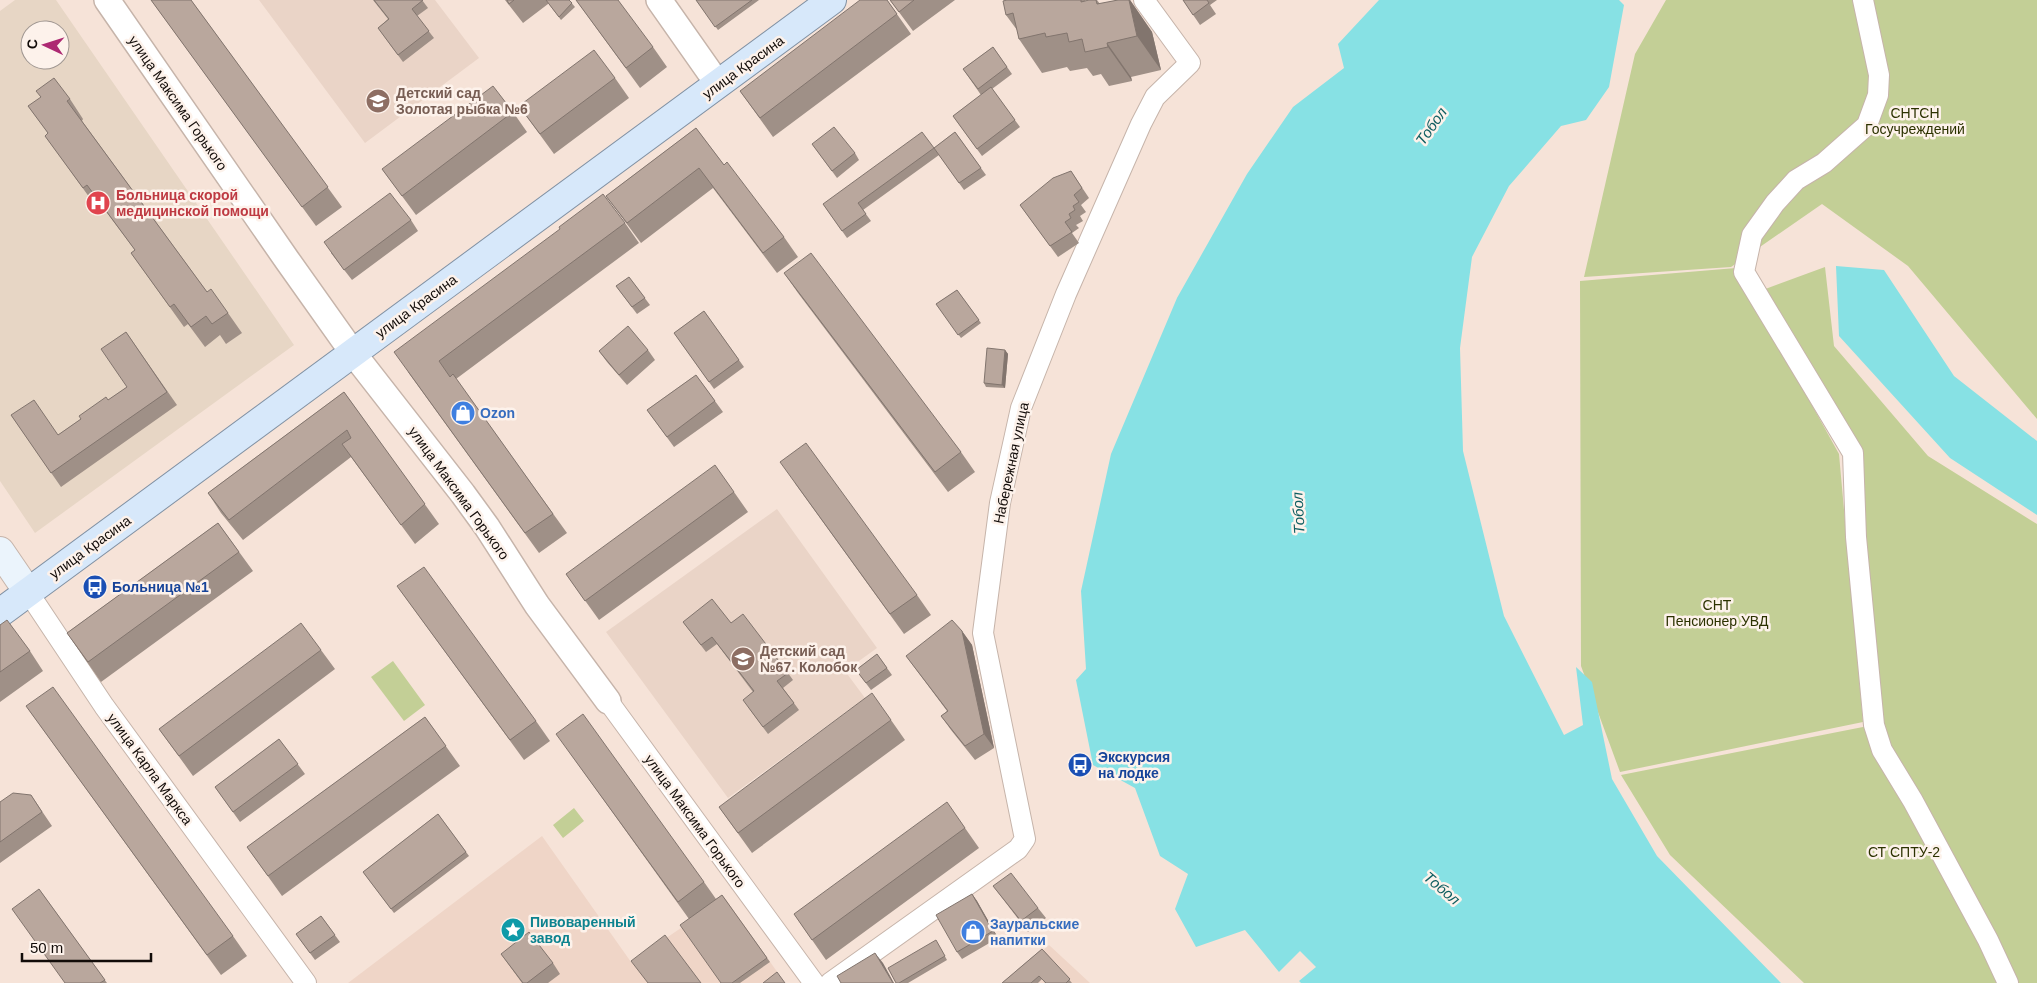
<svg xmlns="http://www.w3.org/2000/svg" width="2037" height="983" font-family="Helvetica,sans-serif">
	<rect width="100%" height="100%" fill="#f6e3d8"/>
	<path fill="#efd5c7" d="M542,836L631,962L725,898L785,983H348Z
		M1049,945L1090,983H1006Z"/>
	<path fill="#ead4c7" d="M259,0H435L479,58L365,143Z
		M777,509L877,648L845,671L865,698L728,798L606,632Z"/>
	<path fill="#e7d6c5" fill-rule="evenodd" d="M15,0H56L294,345L35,533L0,481V11ZM30,30H60V60H30Z"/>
	<path fill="#c3cf96" d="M1666,0H2037V419L1908,266L1822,204L1731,267L1584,277L1635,54Z
		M1825,267L1834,346L1928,456L2037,524V983H1804L1670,855L1621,775L1868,726L1844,455L1760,291Z
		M1736,268L1839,454L1863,722L1620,772L1581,666L1580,281Z
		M393,661L425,705L404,721L371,677Z
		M574,808L584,821L563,838L553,825Z"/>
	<path fill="#87e1e4" d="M1379,0H1619L1624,5L1609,87L1586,120L1561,126L1509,186L1472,257L1460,348L1463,451L1504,616L1564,735L1583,725L1576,667L1592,682L1612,779L1657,856L1781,983H1301L1299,981L1316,967L1300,951L1279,972L1245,930L1196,947L1175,909L1188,874L1160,856L1135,788L1093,765L1076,680L1086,669L1081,591L1111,454L1177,298L1247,174L1293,107L1344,68L1338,44Z
		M1836,266L1884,270L1954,376L2037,441V515L1950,458L1839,336Z"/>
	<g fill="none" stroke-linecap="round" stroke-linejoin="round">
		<defs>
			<path id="minor" d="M1863,0L1879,75L1878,95L1867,125L1824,163L1796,180L1775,203L1752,235L1744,272L1853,453L1856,537L1874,725L1882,750L1913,801L1988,940L2008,983
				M28,592L104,706L306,983
				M608,701L814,983
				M830,983L1018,849L1025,839L983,633L1000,503L1021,408L1066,294L1141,124L1155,97L1190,63L1144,0"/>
			<path id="tertiary" d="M107,0L287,260L353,353L463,494L487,527L537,605L608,701
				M659,0L718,84"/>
			<path id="secondary" d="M0,551L28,592"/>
			<path id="primary" d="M0,613L832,0"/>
		</defs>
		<use href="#minor" stroke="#c6b4aa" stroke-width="22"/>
		<use href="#tertiary" stroke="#c6b4aa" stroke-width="28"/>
		<use href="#secondary" stroke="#c6b4aa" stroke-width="30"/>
		<use href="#primary" stroke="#8191a3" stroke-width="30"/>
		<use href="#minor" stroke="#fff" stroke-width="20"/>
		<use href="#tertiary" stroke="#fff" stroke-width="25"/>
		<use href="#secondary" stroke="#ebf4fc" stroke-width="28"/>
		<use href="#primary" stroke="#d7e8fa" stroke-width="28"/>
	</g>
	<path fill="#9f9087" d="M151,0H191L342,207L316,226Z
		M373,0H422L428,8L417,16L434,38L403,62L378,28L388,19Z
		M505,0H569L575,7L561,20L548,3V4L523,23Z
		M576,0L653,47L667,67L640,88Z
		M696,0H759L718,30Z
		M887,0L911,34L773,137L740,91Z
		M890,0H955L913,31Z
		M1007,0H1085L1086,1L1097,0L1100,4L1118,0H1130L1152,32L1161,70L1131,77L1132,81L1109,86L1101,74L1093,76L1087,68L1070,71L1067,67L1042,73L1019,39L1017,30L1006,15Z
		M1183,0H1217L1210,5L1216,14L1200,25Z
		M993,47L1012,74L992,89L1020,127L982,156L953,116L981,95L963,69Z
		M615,78L629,98L554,154L519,106Z
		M70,99L83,119L82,121L207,292L228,313L242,333L226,344L220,335L205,347L188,324L184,327L131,253L135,250L101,205L97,208L59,155L45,136L48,133L28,106Z
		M513,112L527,132L416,215L382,169Z
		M696,128L724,165L784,237L798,257L777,273L713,188L641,243L606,196Z
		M955,132L986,175L964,190L939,155L863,210L871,221L847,238L823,204L934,148Z
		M812,144L855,153L859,160L837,178Z
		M1071,171L1089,198L1081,205L1086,212L1080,216L1083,221L1076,225L1079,228L1072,233L1079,243L1058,257L1020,205Z
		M411,220L418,231L352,280L331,253Z
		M625,223L639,243L456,379L567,533L539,553L408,372Z
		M784,273L961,452L975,472L948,492L798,293Z
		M629,277L650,305L637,314L616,286Z
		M957,290L981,323L961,338L936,304Z
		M704,311L744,367L714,389L674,333Z
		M126,332L177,405L61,487L11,415L58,435L127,387Z
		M648,350L655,360L627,385L607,362L599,351Z
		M1005,350L1008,354L1005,388L986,387L984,383Z
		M696,375L723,412L674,447L647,410Z
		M344,392L439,524L415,544L351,457L243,540L221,513L208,493Z
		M794,482L917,595L931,615L904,634Z
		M734,492L748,512L599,620L566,574Z
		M218,523L253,571L101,682L67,633Z
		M397,586L536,721L550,741L524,760Z
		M683,622L731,623L788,673L793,680L783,688L799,710L768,734L748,707L753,692L717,644L706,652Z
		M0,625L30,651L43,671L0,702Z
		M962,631L972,645L994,748L975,760L951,730L941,716L947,711L906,656Z
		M321,650L335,669L193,776L159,729Z
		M877,654L892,675L871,690L856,670Z
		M26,706L233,936L247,956L221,975Z
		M425,717L460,766L282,896L247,847Z
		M891,720L905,740L752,853L719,807Z
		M279,739L305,774L240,822L215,787Z
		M570,753L704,882L716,899L722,895L770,962L740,983H721L689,919Z
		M31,795L52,826L0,863V802Z
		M438,814L469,856L394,913L363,872Z
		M965,828L979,848L826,960L794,914Z
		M993,886L1038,908L1046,918L1028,932Z
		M39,889L107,983H65Z
		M972,894L977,901L998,938L962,959L957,952Z
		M321,916L340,942L315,960L296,934Z
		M938,944L947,960L908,983H896Z
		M1042,949L1072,983H1045L1042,979L1038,983H1002Z
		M501,954L553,963L560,974L548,983H522Z"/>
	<path fill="#82756e" d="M1129,0H1130L1152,32L1161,70L1137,36Z
		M1107,43L1131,77L1132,81L1108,47Z
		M1005,350L1008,354L1005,388L1002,385Z
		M962,631L972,645L994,748L984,734Z
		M972,894L977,901L998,938L993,931Z
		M875,953L883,963L894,983H893Z"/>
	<path fill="#b9a79d" stroke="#82756e" d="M151,0H191L328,187L302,207Z
		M374,0H423L412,9L429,31L398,55L378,28L389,19Z
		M507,0H514L509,4Z
		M546,0H569L572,3L559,17Z
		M576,0H618L653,47L626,68Z
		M696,0H752L715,27Z
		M860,0H887L897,14L760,118L740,91Z
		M890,0H914L899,12Z
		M1007,0H1081V2L1089,0H1096L1097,4L1118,0H1129L1137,36L1107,43L1108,47L1085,52L1082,39L1069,42L1067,33L1046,37L1045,33L1019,39L1013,13L1006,15L1003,1Z
		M1183,0H1207L1209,3L1193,15Z
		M993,47L1007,67L978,89L963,69Z
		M594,50L615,78L540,134L519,106Z
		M54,78L70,99L67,101L207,292L211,289L228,313L212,324L206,316L191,327L174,304L170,307L131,253L135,250L87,185L83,188L45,136L48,133L28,106L41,97L36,91Z
		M493,86L513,112L402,196L382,169Z
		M991,87L1015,120L977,149L953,116Z
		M834,127L855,153L832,171L812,144Z
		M696,128L724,165L727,162L784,237L763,253L699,168L627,223L606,196Z
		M922,132L934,148L858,203L866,214L842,231L823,204Z
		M955,132L981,168L959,183L934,148Z
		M1071,171L1082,188L1074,195L1079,202L1073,206L1075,210L1069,214L1071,218L1065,222L1072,232L1050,246L1020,205L1053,178Z
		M390,193L411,220L344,270L324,242Z
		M603,194L625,223L439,361L450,377L453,374L553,514L525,533L394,352L560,229L559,227Z
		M811,253L961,452L935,472L784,273Z
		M629,277L645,298L632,307L616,286Z
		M957,290L979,320L958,335L936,304Z
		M704,311L739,360L709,382L674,333Z
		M628,326L648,350L619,375L599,351Z
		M126,332L167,392L51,473L11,415L34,400L58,435L81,419L79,416L106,397L108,400L127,387L101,349Z
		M987,348L1005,350L1002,385L984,383Z
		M696,375L715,401L667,437L647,410Z
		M344,392L425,504L401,525L342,444L351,438L347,430L229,520L208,493Z
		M806,443L917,595L890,614L780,462Z
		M715,465L734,492L585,601L566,574Z
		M218,523L239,552L88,662L67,633Z
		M424,567L536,721L510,740L397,586Z
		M712,599L731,623L743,614L788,673L777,681L794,703L763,727L743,700L754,691L712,637L701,645L683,622Z
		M7,620L30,651L0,672V625Z
		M952,620L962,631L984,734L965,746L941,716L948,711L906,656Z
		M301,623L321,650L179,756L159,729Z
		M877,654L887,668L866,683L856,670Z
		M53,687L233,936L207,955L26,706Z
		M872,693L891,720L738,833L719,807Z
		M583,714L704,882L678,902L556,734Z
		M425,717L446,746L268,876L247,847Z
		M279,739L298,764L233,812L215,787Z
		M13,793L31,795L42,812L0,842V802Z
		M947,802L965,828L812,940L794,914Z
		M438,814L466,852L391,909L363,872Z
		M1011,873L1038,908L1021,921L993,886Z
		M39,889L105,980L100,983H65L12,909Z
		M972,894L993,931L957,952L936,915Z
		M722,895L767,958L732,983H721L680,925Z
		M321,916L335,935L310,953L296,934Z
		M529,932L553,963L527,983H523L501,954Z
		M665,935L701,983H648L631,961Z
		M936,940L945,956L899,983H896L888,968Z
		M1042,949L1070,979L1066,983H1046L1039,976L1031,983H1002Z
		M875,953L893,983H841L837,976Z
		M777,972L785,983H763Z"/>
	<defs>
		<symbol id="school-disc" viewBox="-11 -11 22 22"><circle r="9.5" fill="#8d6e63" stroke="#fdf2eb"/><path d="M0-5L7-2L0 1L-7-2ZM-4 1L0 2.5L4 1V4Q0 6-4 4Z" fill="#fff"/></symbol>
		<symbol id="hospital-disc" viewBox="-11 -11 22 22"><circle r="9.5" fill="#e0444e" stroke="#fdf2eb"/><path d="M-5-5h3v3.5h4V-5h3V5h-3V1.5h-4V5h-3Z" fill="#fff"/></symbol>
		<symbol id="shop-disc" viewBox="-11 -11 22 22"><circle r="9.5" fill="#3f7fe0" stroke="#fdf2eb"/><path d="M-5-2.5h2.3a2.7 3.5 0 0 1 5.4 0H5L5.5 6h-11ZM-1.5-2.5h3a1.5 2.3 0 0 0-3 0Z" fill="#fff"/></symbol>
		<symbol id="bus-disc" viewBox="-11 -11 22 22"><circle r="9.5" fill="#1a4fb4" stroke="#fdf2eb"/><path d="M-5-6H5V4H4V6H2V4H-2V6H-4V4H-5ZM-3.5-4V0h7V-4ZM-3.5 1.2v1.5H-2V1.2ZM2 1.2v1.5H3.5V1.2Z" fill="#fff"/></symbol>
		<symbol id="sight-disc" viewBox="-11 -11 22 22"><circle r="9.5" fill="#0f9aa8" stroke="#fdf2eb"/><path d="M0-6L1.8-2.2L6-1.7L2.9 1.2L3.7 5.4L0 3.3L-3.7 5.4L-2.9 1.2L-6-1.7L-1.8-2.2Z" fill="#fff"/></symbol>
	</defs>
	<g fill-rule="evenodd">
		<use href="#school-disc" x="364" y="87" width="28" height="28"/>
		<use href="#hospital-disc" x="84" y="189" width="28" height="28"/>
		<use href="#shop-disc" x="449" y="399" width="28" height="28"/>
		<use href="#bus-disc" x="81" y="573" width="28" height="28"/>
		<use href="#school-disc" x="729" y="645" width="28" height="28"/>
		<use href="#bus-disc" x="1066" y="751" width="28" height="28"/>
		<use href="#sight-disc" x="499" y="916" width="28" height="28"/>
		<use href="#shop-disc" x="959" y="918" width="28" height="28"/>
	</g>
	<g text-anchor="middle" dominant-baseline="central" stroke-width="5" stroke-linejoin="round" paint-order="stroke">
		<g font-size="14" fill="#120c09" stroke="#fdf2eb">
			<text transform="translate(743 67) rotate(-36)">улица Красина</text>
			<text transform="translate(178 103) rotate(55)">улица Максима Горького</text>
			<text transform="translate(416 306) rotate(-36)">улица Красина</text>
			<text transform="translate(1011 463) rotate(-78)">Набережная улица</text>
			<text transform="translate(459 493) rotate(54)">улица Максима Горького</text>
			<text transform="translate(90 547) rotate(-36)">улица Красина</text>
			<text transform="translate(150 769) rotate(54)">улица Карла Маркса</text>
			<text transform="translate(695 821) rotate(54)">улица Максима Горького</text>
		</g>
		<g font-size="14" font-weight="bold" fill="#785e54" stroke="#fdf2eb" text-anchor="start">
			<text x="396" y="93">Детский сад<tspan x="396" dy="16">Золотая рыбка №6</tspan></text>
			<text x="760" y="651">Детский сад<tspan x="760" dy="16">№67. Колобок</tspan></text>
		</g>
		<g font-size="14" fill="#2c3200" stroke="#fdf2eb">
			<text x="1915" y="113">СНТСН<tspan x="1915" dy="16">Госучреждений</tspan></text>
			<text x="1717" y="605">СНТ<tspan x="1717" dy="16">Пенсионер УВД</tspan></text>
			<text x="1904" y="852">СТ СПТУ-2</text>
		</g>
		<g font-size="14" font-weight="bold" fill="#be3a42" stroke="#fdf2eb" text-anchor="start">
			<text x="116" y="195">Больница скорой<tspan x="116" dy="16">медицинской помощи</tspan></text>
		</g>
		<g font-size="14" font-weight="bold" fill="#366cbe" stroke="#fdf2eb" text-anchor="start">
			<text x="480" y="413">Ozon</text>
			<text x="990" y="924">Зауральские<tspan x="990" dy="16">напитки</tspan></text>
		</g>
		<g font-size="14" font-weight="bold" fill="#164399" stroke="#fdf2eb" text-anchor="start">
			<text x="112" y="587">Больница №1</text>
			<text x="1098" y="757">Экскурсия<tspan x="1098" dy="16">на лодке</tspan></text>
		</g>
		<g font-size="14" font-weight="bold" fill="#0d838f" stroke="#fdf2eb" text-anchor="start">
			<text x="530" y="922">Пивоваренный<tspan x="530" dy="16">завод</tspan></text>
		</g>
		<g font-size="15" font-style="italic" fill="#105e61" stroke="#fdf2eb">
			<text transform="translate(1431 126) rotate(-55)">Тобол</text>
			<text transform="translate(1298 513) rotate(-93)">Тобол</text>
			<text transform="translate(1442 888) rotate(40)">Тобол</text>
		</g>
	</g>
	<g transform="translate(45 45) rotate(274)"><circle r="24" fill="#fdf2eb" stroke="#9f9691"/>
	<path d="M0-4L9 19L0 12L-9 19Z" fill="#ad2972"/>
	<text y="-8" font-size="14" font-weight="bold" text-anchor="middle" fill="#120c09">С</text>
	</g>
	<path d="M22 953v8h129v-8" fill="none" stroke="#120c09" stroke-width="2.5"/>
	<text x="30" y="953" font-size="15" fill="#120c09" stroke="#fdf2eb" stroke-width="4" paint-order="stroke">50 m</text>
</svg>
